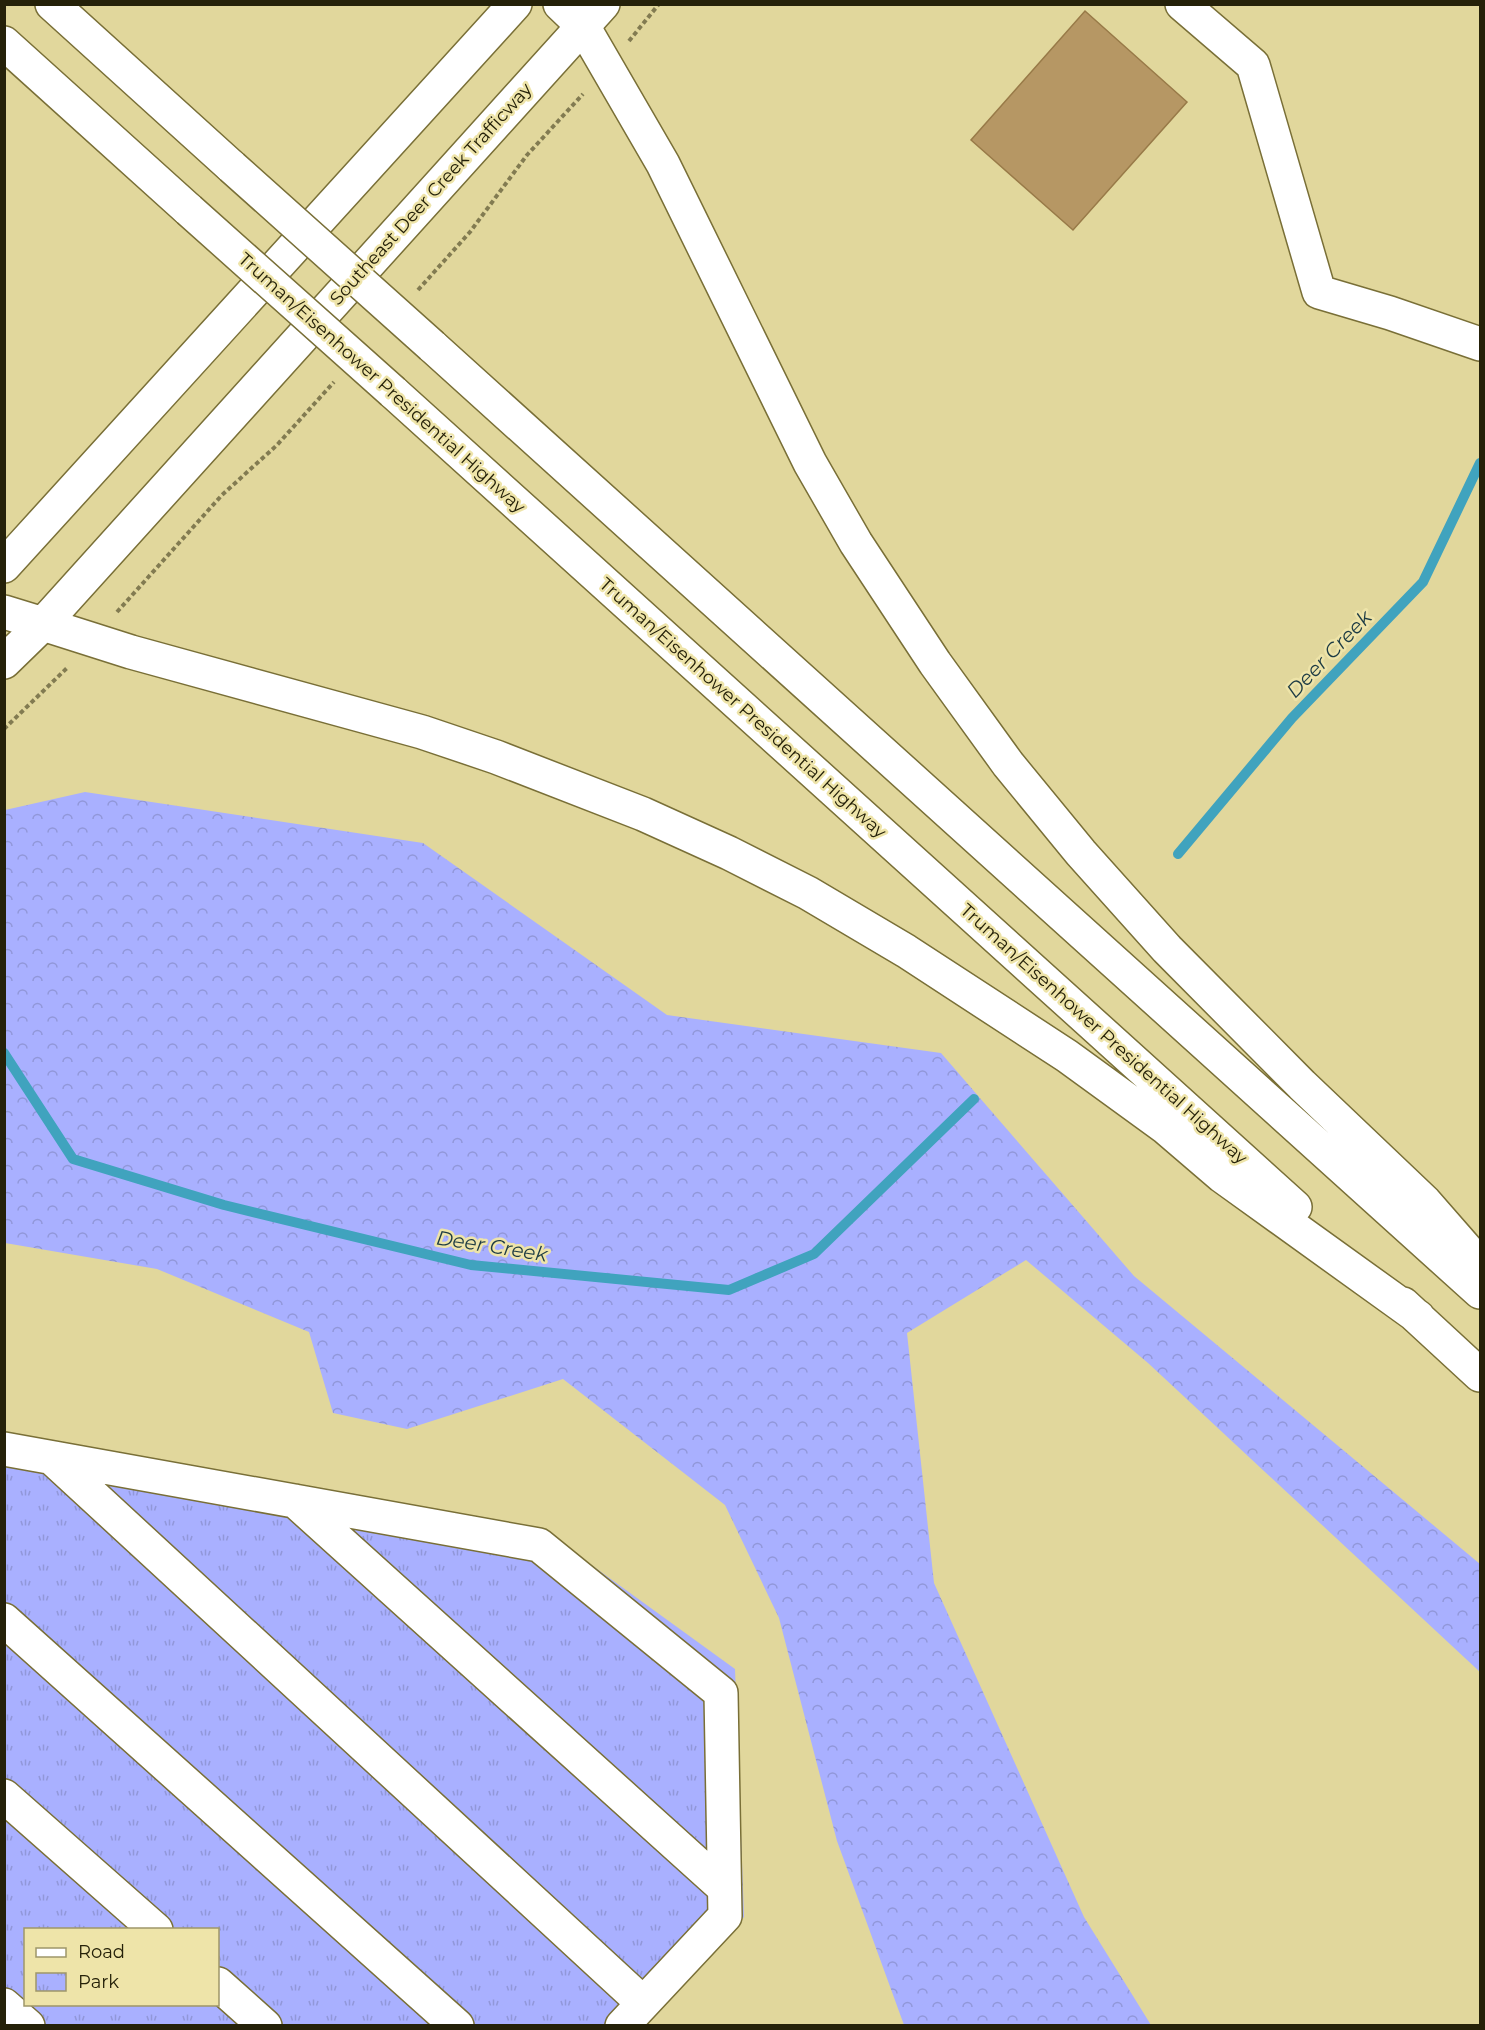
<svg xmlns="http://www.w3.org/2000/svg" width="1485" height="2030" font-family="Montserrat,sans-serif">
	<defs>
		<pattern id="forest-crowns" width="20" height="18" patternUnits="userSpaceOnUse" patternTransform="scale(1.5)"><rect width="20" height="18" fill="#a9b0ff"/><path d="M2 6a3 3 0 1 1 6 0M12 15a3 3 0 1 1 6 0" fill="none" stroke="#9197d9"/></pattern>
		<pattern id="park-tufts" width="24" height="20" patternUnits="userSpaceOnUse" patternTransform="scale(1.5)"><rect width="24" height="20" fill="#a9b0ff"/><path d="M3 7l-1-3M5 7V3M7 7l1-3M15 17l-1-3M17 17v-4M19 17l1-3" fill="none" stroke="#9197d9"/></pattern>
	</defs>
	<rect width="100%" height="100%" fill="#e1d79c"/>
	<path fill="url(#forest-crowns)" d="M85,792L423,843L667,1015L941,1053L1134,1276L1480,1564V1672L1148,1363L1026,1260L907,1333L934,1583L1084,1917L1151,2025H904L837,1841L779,1618L725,1505L563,1379L407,1429L333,1413L309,1332L157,1269L5,1243V810Z"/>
	<path fill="url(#park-tufts)" fill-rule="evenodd" d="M5,1454L350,1493L550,1535L735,1669L744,1917L645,2025L5,2026ZM26,1930H218V2004H26Z"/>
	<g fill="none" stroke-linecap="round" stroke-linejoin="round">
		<path stroke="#40a3be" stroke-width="10" d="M1178,854L1292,718L1423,582L1480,463
			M4,1053L73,1159L224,1205L471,1265L729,1290L814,1254L974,1099"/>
	</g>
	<path fill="#b69764" stroke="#987a48" stroke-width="1.5" d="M1085,11L1187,102L1073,230L971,140Z"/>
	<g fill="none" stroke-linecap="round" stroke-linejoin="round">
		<defs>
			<path id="minor" d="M560,4L583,26
				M1182,4L1253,65L1319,292L1390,313L1480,344
				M4,566L515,4
				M4,612L43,624
				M4,662L43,624L603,4
				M4,1449L539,1545L721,1693L725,1916L622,2026
				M52,1458L643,2003
				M295,1501L724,1888
				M4,1620L457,2026
				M4,1796L156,1930
				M218,1984L265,2026
				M4,2005L28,2026"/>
			<path id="highway" d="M52,4L232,167
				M583,26L663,164L810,463L856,543L935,663L1008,764L1081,853L1167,949L1302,1085L1425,1202L1480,1265
				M4,43L189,210
				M432,346L1480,1292
				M393,392L1295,1207
				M43,624L131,652L422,732L496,757L643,814L729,853L808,893L906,951L1067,1056L1166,1128L1222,1176L1418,1317
				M1403,1304L1480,1375"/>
		</defs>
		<use href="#minor" stroke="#796f37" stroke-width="36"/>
		<use href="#highway" stroke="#796f37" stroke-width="36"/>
		<path stroke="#827b51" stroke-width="4" stroke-dasharray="4.5 3" stroke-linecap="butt" d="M629,41L659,4
			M418,290L470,232L527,155L583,94
			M117,612L222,495L277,445L334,382
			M4,729L68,667"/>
		<use href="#minor" stroke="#fff" stroke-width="33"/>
		<use href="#highway" stroke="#fff" stroke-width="33"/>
		<defs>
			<path id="highway-bridge" d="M232,167L432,346
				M189,210L393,392"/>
		</defs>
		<use href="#highway-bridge" stroke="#796f37" stroke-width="36" stroke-linecap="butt"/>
		<use href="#highway-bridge" stroke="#fff" stroke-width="33"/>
	</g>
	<g text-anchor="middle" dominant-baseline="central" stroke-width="5" stroke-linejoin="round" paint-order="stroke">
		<g font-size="18" fill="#252109" stroke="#eee4a9">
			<text transform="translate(431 194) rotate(-48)">Southeast Deer Creek Trafficway</text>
			<text transform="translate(382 383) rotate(42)">Truman/Eisenhower Presidential Highway</text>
			<text transform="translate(743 708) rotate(42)">Truman/Eisenhower Presidential Highway</text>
			<text transform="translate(1104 1034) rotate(42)">Truman/Eisenhower Presidential Highway</text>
		</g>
		<g font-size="20" font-style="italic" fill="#1d3b44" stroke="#eee4a9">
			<text transform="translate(1329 654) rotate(-46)">Deer Creek</text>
			<text transform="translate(492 1246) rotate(9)">Deer Creek</text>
		</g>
	</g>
	<rect width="1485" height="2030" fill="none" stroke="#252109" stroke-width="12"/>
	<rect x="24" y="1928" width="195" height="78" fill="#eee4a9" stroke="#9e9669" stroke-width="1.5"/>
	<rect x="36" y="1948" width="30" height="9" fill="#ffffff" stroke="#9e9669" stroke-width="1.5"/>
	<text x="78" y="1958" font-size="18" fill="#252109">Road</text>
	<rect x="36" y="1973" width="30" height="18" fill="url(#park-tufts)" stroke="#9e9669" stroke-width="1.5"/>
	<text x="78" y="1988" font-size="18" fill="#252109">Park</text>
</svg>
